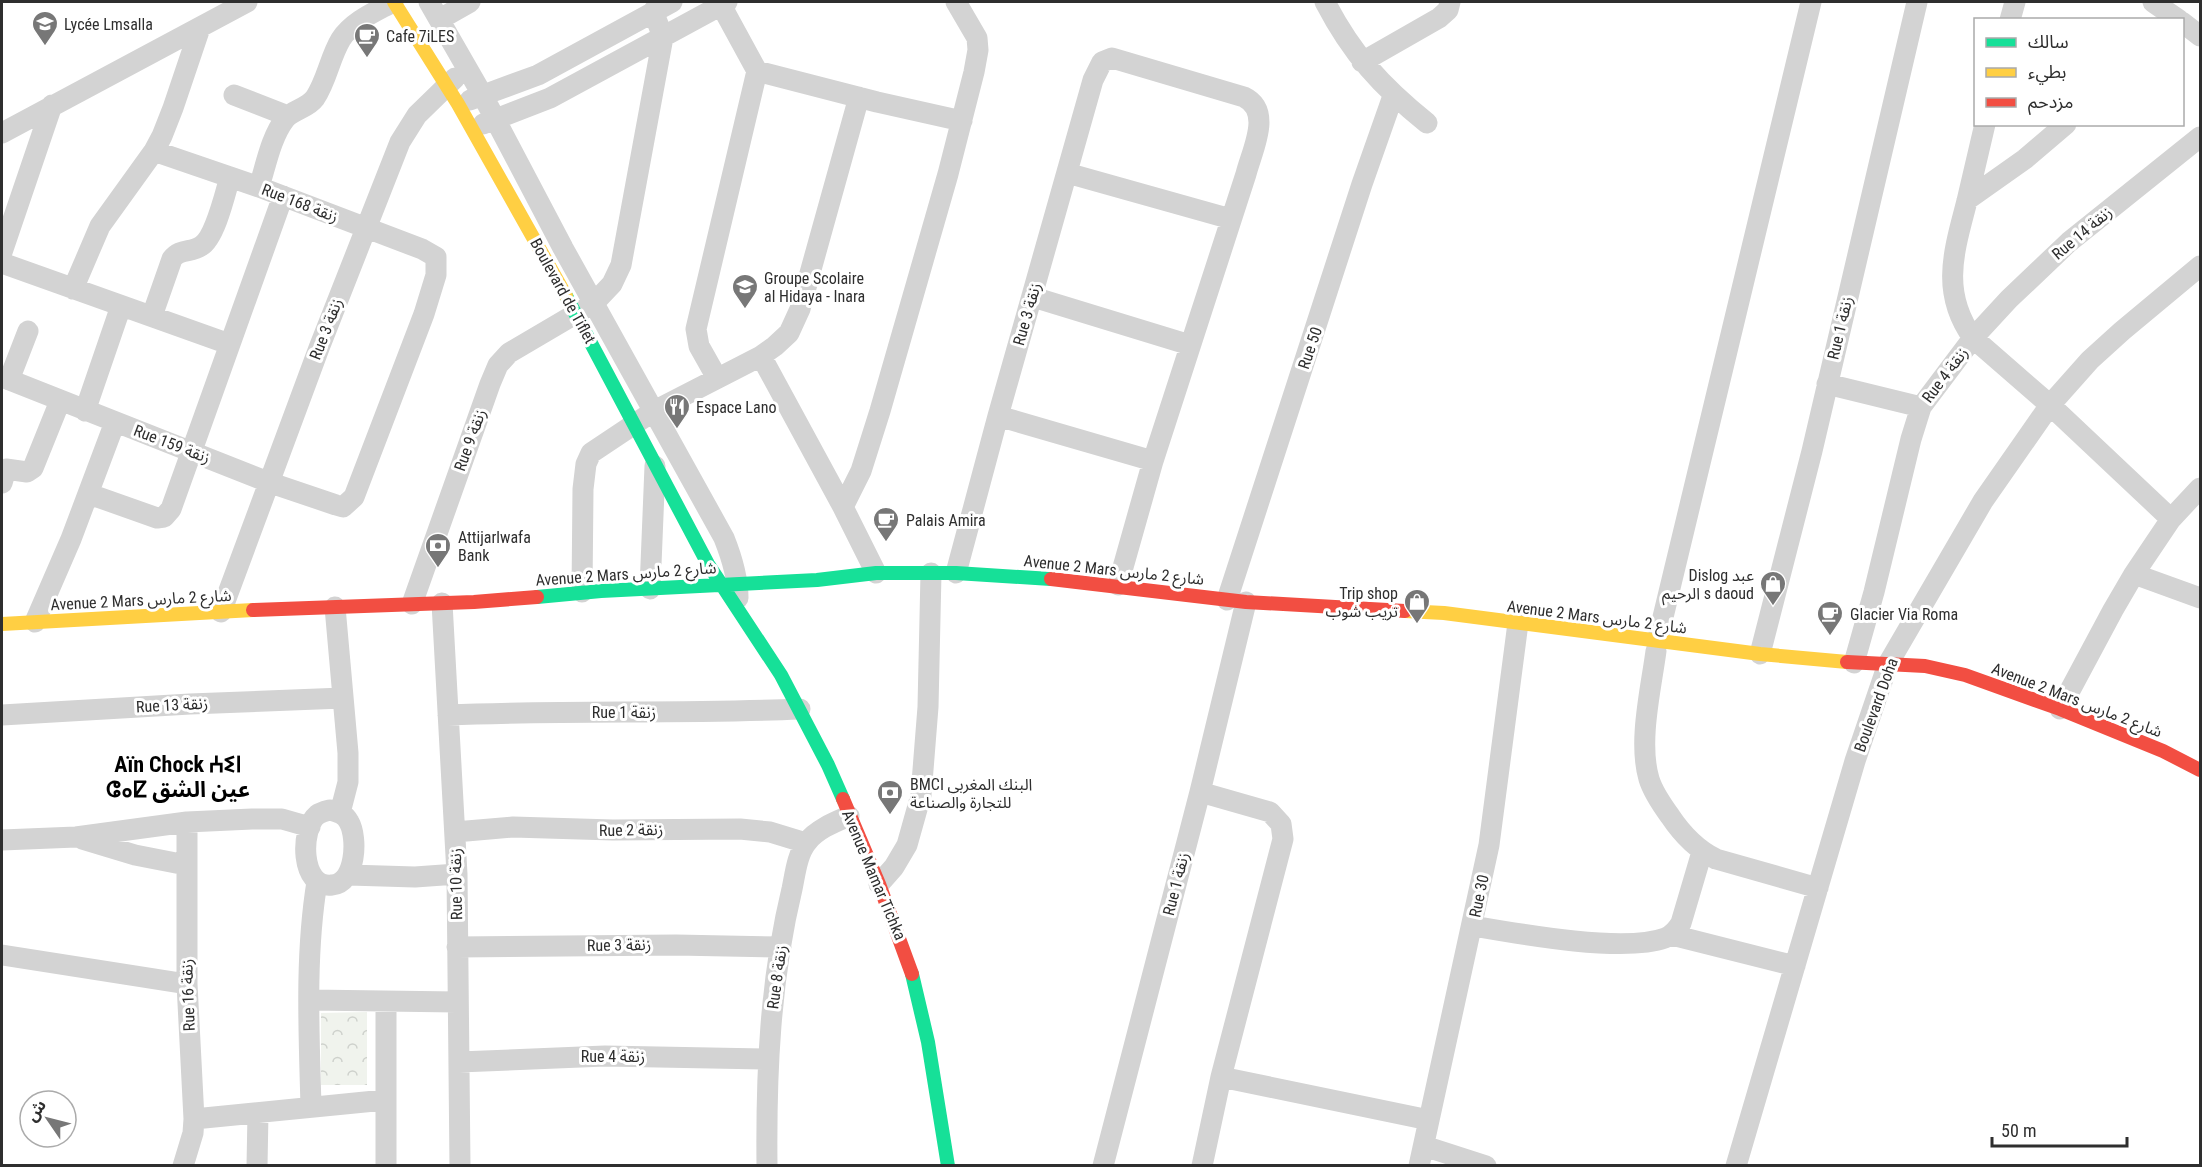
<svg xmlns="http://www.w3.org/2000/svg" width="2202" height="1167" font-family="'Roboto Condensed','Noto Sans Arabic','Noto Sans Tifinagh',sans-serif">
	<defs>
		<pattern id="park-crowns" width="20" height="18" patternUnits="userSpaceOnUse" patternTransform="scale(1.5)"><rect width="20" height="18" fill="#f0f3ed"/><path d="M2 6a3 3 0 1 1 6 0M12 15a3 3 0 1 1 6 0" fill="none" stroke="#ced1cc"/></pattern>
	</defs>
	<rect width="100%" height="100%" fill="#fff"/>
	<path fill="url(#park-crowns)" d="M367,1012V1085H321V1013Z"/>
	<g fill="none" stroke-linecap="round" stroke-linejoin="round">
		<path stroke="#d3d3d3" stroke-width="21" d="M429,2L483,96L563,248L724,538C732,558 738,577 738,598
			M1325,2C1352,54 1381,86 1427,123
			M2153,2L2179,20
			M721,5L757,71
			M440,19L470,2
			M2010,20L2015,2
			M2182,22L2200,36
			M1362,62L1439,18L1448,10L1450,2
			M757,71L877,102L962,121
			M234,95L288,116
			M470,100L538,75L672,2
			M483,124L550,98L727,2
			M2,133L247,2
			M1067,173L1231,219
			M259,187C266,165 271,137 285,119C293,109 307,109 315,98C327,80 330,57 341,39C353,21 375,12 393,2
			M1967,200L2025,159L2066,124
			M2,252L52,105
			M2,263L229,344
			M73,289L100,226L154,151L162,136L173,108L200,28
			M1033,297L1190,345
			M152,316L172,259C180,248 191,253 201,246C215,238 225,194 230,177
			M761,356L843,507L876,573
			M2,377L268,482L336,505L343,507L354,497L424,314L436,275V257L422,249L259,187L154,151
			M717,378L699,346L696,329L757,71
			M9,380L28,331
			M1827,384L1921,407
			M85,411L121,306
			M998,416L1153,461
			M2,483L6,469L27,472L33,468L60,401
			M89,494L157,518L164,517L171,509L283,196
			M843,507L861,471L880,411L948,174L974,72L978,50L977,38L956,2
			M2171,519L2050,405L1973,338L2009,299L2069,242L2200,137
			M956,573L998,416L1093,80L1102,62L1112,58L1244,97C1273,111 1252,150 1246,174L1153,461L1118,585
			M2134,574L2200,598
			M650,589L655,466
			M582,592L583,489L586,464L591,453L654,411L761,356L775,346L789,333L800,309L859,97
			M1227,600L1362,184L1393,96
			M442,603L457,874L460,1166
			M412,604L490,384L498,365L509,353L594,303L612,284L621,265L663,37L653,11
			M335,607L348,753V782L340,813
			M221,612L319,348L400,142L417,115L455,78
			M35,622L71,539L115,422
			M1657,642L1811,2
			M1656,651C1651,689 1638,742 1649,779C1653,792 1662,805 1670,816C1682,834 1696,849 1716,859L1818,888
			M1760,654L1812,451L1917,2
			M1854,663L1874,592L1911,439L1921,407L1973,338C1940,292 1954,251 1967,201C1973,176 1979,150 1985,124
			M2060,709L2113,610L2134,574L2171,519L2200,488
			M2,715L190,704L343,698
			M448,715C565,710 682,714 800,709
			M1200,792L1270,812L1281,824L1283,839L1221,1077L1202,1166
			M330,810C338,812 345,814 349,822C358,838 356,883 332,885C300,889 300,829 317,815C321,812 326,811 330,810Z
			M455,832L513,827L613,830L740,829L770,832L806,843
			M82,839L135,855L186,865
			M2,840L76,837L187,822L252,819H282L310,827
			M349,875L415,877L457,874
			M879,884L894,867L907,845L921,795L928,707L931,573
			M1473,926C1519,934 1624,953 1665,938C1673,935 1677,930 1681,923L1702,852
			M1672,935L1795,966
			M457,947L676,945L781,947
			M2,955L187,984
			M310,1000L457,1002
			M459,1062L605,1056L768,1059
			M1221,1077L1429,1120
			M311,1107C309,1032 305,955 317,882
			M194,1119L385,1100
			M1424,1146L1486,1166
			M183,1166L193,1133L194,1119L187,984V822
			M257,1166L258,1113
			M386,1166V1002
			M767,1166C766,1073 770,980 792,889C795,875 797,854 807,842C817,829 835,822 849,816
			M1103,1166L1200,792L1246,602
			M1419,1166L1489,845L1518,623
			M1736,1166L1855,761L1888,664L1983,501L2050,405L2090,360L2122,331L2200,266"/>
		<path stroke="#16e098" stroke-width="14" d="M566,296L708,564L781,675L828,765L843,799
			M537,597L601,591L817,580L876,573H956L1051,579
			M912,974L928,1042L948,1166"/>
		<path stroke="#ffcf43" stroke-width="14" d="M394,2L458,104L566,296
			M1405,611L1444,613L1760,654L1847,662
			M2,624L253,610"/>
		<path stroke="#f24e42" stroke-width="14" d="M1051,579L1246,602L1405,611
			M253,610L474,602L537,597
			M1847,662L1925,666L1965,675L2060,709L2163,751L2200,770
			M843,799L879,884L912,974"/>
	</g>
	<defs>
		<symbol id="school-pin" viewBox="-11 -11 22 30"><path d="M0 17L-7.5 6A9.5 9.5 0 1 1 7.5 6Z" fill="#777" stroke="#fff"/><path d="M0-5L7-2L0 1L-7-2ZM-4 1L0 2.5L4 1V4Q0 6-4 4Z" fill="#fff"/></symbol>
		<symbol id="cafe-pin" viewBox="-11 -11 22 30"><path d="M0 17L-7.5 6A9.5 9.5 0 1 1 7.5 6Z" fill="#777" stroke="#fff"/><path d="M-5.5-4.5H6V0H3Q3 3.5 0 3.5H-2.5Q-5.5 3.5-5.5 0ZM3-3.2v2h1.7v-2ZM-6 4.5H4V6H-6Z" fill="#fff"/></symbol>
		<symbol id="restaurant-pin" viewBox="-11 -11 22 30"><path d="M0 17L-7.5 6A9.5 9.5 0 1 1 7.5 6Z" fill="#777" stroke="#fff"/><path d="M-5-6h1v4h1v-4h1v4h1v-4h1v5L-1.5 .5V6h-2V.5L-5-1ZM5-6V6H3V1.5H1.5Q1.5-4 5-6Z" fill="#fff"/></symbol>
		<symbol id="bank-pin" viewBox="-11 -11 22 30"><path d="M0 17L-7.5 6A9.5 9.5 0 1 1 7.5 6Z" fill="#777" stroke="#fff"/><path d="M-6-4H6V4H-6ZM0-2.3a2.3 2.3 0 1 0 0 4.6a2.3 2.3 0 1 0 0-4.6Z" fill="#fff"/></symbol>
		<symbol id="shop-pin" viewBox="-11 -11 22 30"><path d="M0 17L-7.5 6A9.5 9.5 0 1 1 7.5 6Z" fill="#777" stroke="#fff"/><path d="M-5-2.5h2.3a2.7 3.5 0 0 1 5.4 0H5L5.5 6h-11ZM-1.5-2.5h3a1.5 2.3 0 0 0-3 0Z" fill="#fff"/></symbol>
	</defs>
	<g fill-rule="evenodd">
		<use href="#school-pin" x="30" y="9" width="30" height="40"/>
		<use href="#cafe-pin" x="352" y="21" width="30" height="40"/>
		<use href="#school-pin" x="730" y="272" width="30" height="40"/>
		<use href="#restaurant-pin" x="662" y="392" width="30" height="40"/>
		<use href="#cafe-pin" x="871" y="505" width="30" height="40"/>
		<use href="#bank-pin" x="423" y="531" width="30" height="40"/>
		<use href="#shop-pin" x="1758" y="569" width="30" height="40"/>
		<use href="#shop-pin" x="1402" y="587" width="30" height="40"/>
		<use href="#cafe-pin" x="1815" y="599" width="30" height="40"/>
		<use href="#bank-pin" x="875" y="778" width="30" height="40"/>
	</g>
	<g text-anchor="middle" dominant-baseline="central" stroke-width="6" stroke-linejoin="round" paint-order="stroke">
		<g font-size="16" fill="#2e2e2e" stroke="#fff" text-anchor="start">
			<text x="64" y="24">Lycée Lmsalla</text>
			<text x="386" y="36">Cafe 7iLES</text>
			<text x="764" y="278">Groupe Scolaire<tspan x="764" dy="18">al Hidaya - Inara</tspan></text>
			<text x="696" y="407">Espace Lano</text>
			<text x="906" y="520">Palais Amira</text>
			<text x="458" y="537">Attijarlwafa<tspan x="458" dy="18">Bank</tspan></text>
			<text x="1754" y="575" text-anchor="end">Dislog عبد<tspan x="1754" dy="18">الرحيم s daoud</tspan></text>
			<text x="1398" y="593" text-anchor="end">Trip shop<tspan x="1398" dy="18">تريب شوب</tspan></text>
			<text x="1850" y="614">Glacier Via Roma</text>
			<text x="910" y="784">BMCI البنك المغربي<tspan x="910" dy="18">للتجارة والصناعة</tspan></text>
		</g>
		<g font-size="16" fill="#2e2e2e" stroke="#fff">
			<text transform="translate(300 203) rotate(21)">Rue 168 زنقة</text>
			<text transform="translate(2082 233) rotate(-40)">Rue 14 زنقة</text>
			<text transform="translate(563 291) rotate(61)">Boulevard de Tiflet</text>
			<text transform="translate(1027 314) rotate(-74)">Rue 3 زنقة</text>
			<text transform="translate(1840 328) rotate(-77)">Rue 1 زنقة</text>
			<text transform="translate(326 329) rotate(-69)">Rue 3 زنقة</text>
			<text transform="translate(1310 348) rotate(-71)">Rue 50</text>
			<text transform="translate(1945 375) rotate(-53)">Rue 4 زنقة</text>
			<text transform="translate(470 440) rotate(-70)">Rue 9 زنقة</text>
			<text transform="translate(172 444) rotate(21)">Rue 159 زنقة</text>
			<text transform="translate(1114 570) rotate(6)">Avenue 2 Mars شارع 2 مارس</text>
			<text transform="translate(626 574) rotate(-4)">Avenue 2 Mars شارع 2 مارس</text>
			<text transform="translate(141 600) rotate(-3)">Avenue 2 Mars شارع 2 مارس</text>
			<text transform="translate(1597 617) rotate(7)">Avenue 2 Mars شارع 2 مارس</text>
			<text transform="translate(2077 700) rotate(21)">Avenue 2 Mars شارع 2 مارس</text>
			<text transform="translate(172 705) rotate(-3)">Rue 13 زنقة</text>
			<text transform="translate(1876 705) rotate(-70)">Boulevard Doha</text>
			<text x="624" y="712">Rue 1 زنقة</text>
			<text transform="translate(631 830) rotate(-1)">Rue 2 زنقة</text>
			<text transform="translate(874 875) rotate(67)">Avenue Mamar Tichka</text>
			<text transform="translate(456 884) rotate(-91)">Rue 10 زنقة</text>
			<text transform="translate(1176 884) rotate(-76)">Rue 1 زنقة</text>
			<text transform="translate(1479 896) rotate(-78)">Rue 30</text>
			<text transform="translate(619 945) rotate(-1)">Rue 3 زنقة</text>
			<text transform="translate(777 977) rotate(-82)">Rue 8 زنقة</text>
			<text transform="translate(188 995) rotate(-92)">Rue 16 زنقة</text>
			<text x="613" y="1056">Rue 4 زنقة</text>
		</g>
		<g font-size="22" font-weight="bold" fill="#000" stroke="#fff">
			<text x="178" y="764">Aïn Chock ⵄⵉⵏ<tspan x="178" dy="25">ⵛⴰⵇ عين الشق</tspan></text>
		</g>
	</g>
	<rect width="2202" height="1167" fill="none" stroke="#2e2e2e" stroke-width="6"/>
	<rect x="1974" y="18" width="210" height="108" fill="#ffffff" stroke="#ababab" stroke-width="1.5"/>
	<rect x="1986" y="38" width="30" height="9" fill="#16e098" stroke="#ababab" stroke-width="1.5"/>
	<text x="2028" y="48" font-size="18" fill="#2e2e2e">سالك</text>
	<rect x="1986" y="68" width="30" height="9" fill="#ffcf43" stroke="#ababab" stroke-width="1.5"/>
	<text x="2028" y="78" font-size="18" fill="#2e2e2e">بطيء</text>
	<rect x="1986" y="98" width="30" height="9" fill="#f24e42" stroke="#ababab" stroke-width="1.5"/>
	<text x="2028" y="108" font-size="18" fill="#2e2e2e">مزدحم</text>
	<g transform="translate(48 1119) rotate(305)"><circle r="28" fill="#ffffff" stroke="#ababab" stroke-width="1.5"/>
	<path d="M0-4.5L10 22L0 15L-10 22Z" fill="#777777"/>
	<text y="-9" font-size="16" font-weight="bold" text-anchor="middle" fill="#2e2e2e">ش</text>
	</g>
	<path d="M1992 1137v9h135v-9" fill="none" stroke="#2e2e2e" stroke-width="3"/>
	<text x="2001" y="1137" font-size="18" fill="#2e2e2e" stroke="#ffffff" stroke-width="4.5" paint-order="stroke">50 m</text>
</svg>
